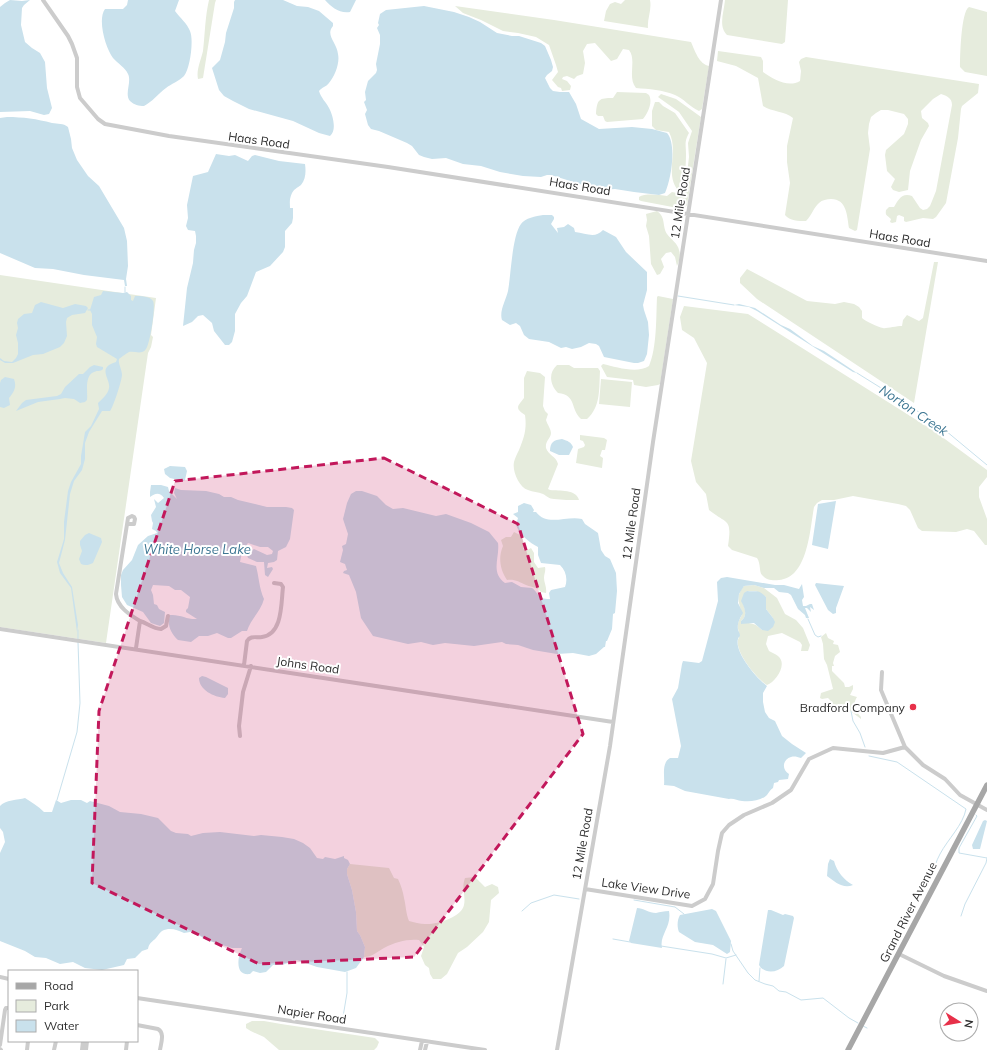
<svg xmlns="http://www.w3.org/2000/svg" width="987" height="1050" font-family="Mulish,sans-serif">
	<rect width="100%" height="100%" fill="#fff"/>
	<path fill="#e6ecdd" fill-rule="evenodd" d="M209,0H216L215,3L203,78L198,79C196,70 201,60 203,51C205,34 205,17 209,0Z
		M625,0H650C652,10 647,19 648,28L604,21L606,11L610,4L615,2L621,4Z
		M725,0H788L785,42L782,44L727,35C718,26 724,12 725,0Z
		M455,6L554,20L691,42C695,51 699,64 709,66L702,109L699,111C690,107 683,98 675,95C663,90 649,89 636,88C627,77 637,60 629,50L623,49L617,59L611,61L595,43L587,44L583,51L585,63L583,74L577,76L574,79L567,76L563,77L562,79L567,81L571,86L570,90L562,91L561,88L558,87L552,80L558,72L556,65L549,45L536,37L518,33L503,31L481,20L463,13Z
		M969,7L987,12V76L965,72L960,67C960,57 961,11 969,7Z
		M718,51L761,57L763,61V72C773,79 788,88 800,81L801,71L799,62L801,59L806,57L979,84L978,93L962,106L961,109L958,138L946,203L936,217L933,219L923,218L906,222L904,221V217L899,215L897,216L896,222L892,223L890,222L891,219C887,215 885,216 886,210L889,207H894C898,200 902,192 912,196L920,208L923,210L927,209L930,206L936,191L952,105C952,98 947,96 941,94L933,99L921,111L922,118L928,123L929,126L921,140L910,171L908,190L899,192L893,190L891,187L895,179L887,171L885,155L886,150L904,134L908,124V119L904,114L888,110H881L876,113L871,117L869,124L868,133L870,149L857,230L855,231L849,228C847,216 847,199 831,199C827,199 822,200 819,203C814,207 812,215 806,221C798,221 790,221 785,215L790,183L787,162V146L793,118C785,111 772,112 763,106L758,78L736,66L717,61Z
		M617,92L646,93L649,95C653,102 648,113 643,119L607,122L605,121L603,116H598L596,114C597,99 599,98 613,98Z
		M661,94L676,99L701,117L687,205L683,209L641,201L639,200V197C645,193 660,195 667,196L672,192L681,194H684L685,191L689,157L688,143L692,131L679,112L658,97Z
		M655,102H659L663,106L675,113L689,133C684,142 686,145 686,154C686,165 685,180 681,190L677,189C665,172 679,151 669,132L656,130L652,126V111Z
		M657,211C666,217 662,226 667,234C671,239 678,244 679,250C681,255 679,262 677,266L675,257L671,252L666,253L661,259L664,267L660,274L657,275L651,264L649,236L646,226L647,220L646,214Z
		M934,262H938L914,403L757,299L740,283V278L747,269L807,301L835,304L844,302L854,304L859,307L862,311V318C865,321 878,327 883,328C885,329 896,326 902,326L903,320L907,315L919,321L923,318Z
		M0,275L156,298L151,335L153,337L151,347L148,353L106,643L0,627Z
		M658,296L673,299L660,384L658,385L646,387L634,385L633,380L607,377L601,366L603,364C616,367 637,374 649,366C657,347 656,318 657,297Z
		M684,306L748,314L934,431L987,470V477L979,487V497L987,519V545H985L974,531L967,529L956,532L922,531L918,528L910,510L906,506L898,504L853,496L834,500H822L817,503L814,507C810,529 808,578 779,580C773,581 766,580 762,575C759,572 761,564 757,558L732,550L728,546C732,518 728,525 709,510L706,494L696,482L691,461L707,363L694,338L682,330L680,317Z
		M557,365H569L574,368H598L600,371C599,388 601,407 587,419H581C570,409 577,395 558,393C550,385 548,373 557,365Z
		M527,371L540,373L545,377L543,406L545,411L548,414L546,420C547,424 551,429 551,433C551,438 545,441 546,448C548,455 556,456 558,464L548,489L550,490C560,491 576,489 579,500C571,500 562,500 554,499C549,499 547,496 543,494C538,492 533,492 528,490C519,487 512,471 514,462C515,458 517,454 519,450C524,438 527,429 525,415C514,408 518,406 524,398V378Z
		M601,379L632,382L630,407L599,404Z
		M580,435L604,438L607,440L605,450H602L600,456L603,458L602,468L576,463L578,449L584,447L585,445L583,441L580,440Z
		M514,532L522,536L523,542V549L526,551L531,548L534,553V562L538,568L545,567C546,571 544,574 544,578C544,583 547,587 546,593L541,592C535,586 534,588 526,585C519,582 515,579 507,580C500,570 498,557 503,546L501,540L506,537H511Z
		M754,585L764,588L777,598L785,614L796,620L803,628L810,645L808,651H801L802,645L800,642L782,633L768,636L766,644L769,651C772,653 776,654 778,656C788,664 776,682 767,685C757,679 735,652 738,640C738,639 739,638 739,637C740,633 737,629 738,625C738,620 741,618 742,614C739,602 735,597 744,586ZM747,591H756L766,597V609L773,618L762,630C753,621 751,625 741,621C748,616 745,608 742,601Z
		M826,633L828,638L834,641L833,644L838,645L840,652L835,656L833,663L834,666H832V671L844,683L845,687H849L853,685V689L850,695L857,697C852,705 855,711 861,717V719L849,710L843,711L840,708L831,704V701L828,698L822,699L820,698L821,693L833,689L827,665L824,659L823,644L821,637Z
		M350,864L389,868L394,878L398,879C401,885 403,892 404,898C406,906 406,914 409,921C414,922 420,924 425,924C436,925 462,917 464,905C466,895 461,889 465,878L475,877L485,887L492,884L498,887L499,893L491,900L489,922L483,932L467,947L458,953L447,974L441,979H433L430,974L429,968L425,965L421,956L424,947L419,940C406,939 396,942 384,948C377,952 372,957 364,957L365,947L360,935L357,931L356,912L352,890L347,874V869Z
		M252,1021H264L281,1024L375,1038L379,1042L377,1047L374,1050H279C274,1046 269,1041 264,1037C258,1034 251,1032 246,1028V1024Z"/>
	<path fill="#c9e1ec" d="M10,0L22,1L30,0L24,5L22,8L21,25L25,42L32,48L40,53L45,62L47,88L52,108L49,114L44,115L30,111L0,112V7L5,3Z
		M128,0H179L175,11C180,18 187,23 190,31C194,40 190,69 184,76C179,81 171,84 166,88C158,94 152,102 144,106C139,106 134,105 130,101C124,94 132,82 128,74C125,67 118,64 113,58C106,49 97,20 105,9H123L127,5Z
		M235,0H283L297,6L308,7L319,11L333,23V26C325,35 337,43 338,54C340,63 335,76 329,83C326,87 322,87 319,91C321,98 326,102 329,108C333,115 337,131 330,136L319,133L293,121L249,109L233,101L224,96L219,90L212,68L220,60L225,42L226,33L234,8V2Z
		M325,0H356L350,12C340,14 331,7 325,0Z
		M424,6L454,12L469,17L480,22L497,33L512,36H519L541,43L545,46L551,60L553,67L552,71L547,75L545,78L550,88L553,91L560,92H569L576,104L581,119L599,129L632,127L652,129L667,133C677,144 671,180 665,193L659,195L634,192L615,189L599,190L551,175H547L541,177L523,176L500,172L481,166L463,164L446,158L432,159L424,157L419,155L412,146L407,143L379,131L371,129L368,125L365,114L367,110L364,102L366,100L365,92L368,81L376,73L377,70L376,64L380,44V35L377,28L379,25L378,23L380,14L386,10Z
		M7,117C23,117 37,119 52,123C58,124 63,123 68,127L71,139L72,148L77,160L88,176L99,186L124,228L127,241L128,266L126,279L127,286H125L124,280L84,275L53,269L35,268L0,253V118Z
		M216,154L229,156L235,155L248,161L252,156L255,155L279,161L305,164C306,171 306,179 301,185C297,188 294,189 292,193C289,199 290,204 290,208H293V218L292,223L285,231V247L283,252L270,266L256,272L247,296L241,303L235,314V331L232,342L229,345H225L214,331L212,323L203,315L198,316L192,322L183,326L187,288L193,263L194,250L196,243V236L195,231L188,230L186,226L188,218L187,205L193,176L208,172Z
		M543,215H552L554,217V219L551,224L558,233L557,228L564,227L568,224L574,228L575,232C586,233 595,239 603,230L616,237L626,252L647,272V290L643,305L644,310L648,322L649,335L647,354L644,361L638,363H634L604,357L599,346L596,344L589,343L581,347L572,349L566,347L561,348L549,342L529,339L524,335L520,326L516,323L510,325L502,320C499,311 506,300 508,291C511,275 512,236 521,224C525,218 536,216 543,215Z
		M103,291L123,293L127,292L131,296V300L133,301L135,296C140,296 150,296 153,301C156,306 150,344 146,349C142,355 135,351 129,352C125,354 122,357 119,359C118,364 122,369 122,375C122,380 113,408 110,411H102L89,432L85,443V459L82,470L74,481L70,494L65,540L59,563L63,573L72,587L78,625L77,632L71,588L60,573L57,562L64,539V522L68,491L71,482L81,464V456L85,432L91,426L99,409L98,403C103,398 108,394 109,388C111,379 96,368 116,362L117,359L97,347L96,344L97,337L92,325V314L90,310L94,297L101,295Z
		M41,302L63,308L75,304L86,306L88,308L85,313L72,315L67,318L66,322L67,336L64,343L60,347L43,354L33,355L13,363H5L0,360V358L4,361L12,362L16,358L18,354V343L16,335L18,328L17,323L18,319L24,314L32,313L35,305Z
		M739,304L755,308L781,325L790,329L813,346L824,351L857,373L853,372L757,311L749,307L734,305Z
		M94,365L103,367V369C100,372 98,370 94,372C84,376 88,392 87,400L85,402L80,403L74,399L65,398L60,399L38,402L16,411L22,403L26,400L57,396L61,394L65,387L79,374H83L90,367Z
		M5,377L14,379C17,387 14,392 9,398L10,405L4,408L0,407V383L1,380Z
		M562,439C568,441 571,442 573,447L569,455H559L550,451C550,442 554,440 562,439Z
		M170,466L185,467L187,471L185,480L183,481L170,478L165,474L164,469Z
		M151,485H161L168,487L169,491L177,499L174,493L175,488L181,490L206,491L219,494L224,497H231L238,500L267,507H286L292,508L294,510L290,539L286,547L278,551L277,560L274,562L268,563L267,568L272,567L273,569L268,577L265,575L264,562H257L248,558L247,555H250L251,551L254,549L267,555L272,554L273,551L268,547H260L248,543L246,546L242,548V552L240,562L256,566C259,577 259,588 264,599C261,611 250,620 247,631H242L231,638H228L217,633L208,636H199L191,642L178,640C170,633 167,624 170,615C180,614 188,620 197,619L186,612V610L188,608L190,597L181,590H175L169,586L153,585L151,590L153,595L154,604L157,605L159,609L165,612L164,623L160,626L151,623L143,612L127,605L122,597L121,585V575L123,570L132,560L138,545L148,536L157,533L156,531L152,529L153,523L152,521L151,515L156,507L154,499L158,503L164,498C160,492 155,493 150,497V492Z
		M356,491H362L377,496L386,505L393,509L403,508L436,516L446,514L471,523L489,532L498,543C500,557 490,573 505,583L512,582L521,587L532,588C540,594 536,599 550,599L549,593L551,590L565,587C568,579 566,571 560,565L541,563L538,555V547C530,543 519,534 516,525L518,518L513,514L518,512V506L524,503L531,505L534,510L533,512H536C547,527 567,515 582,519L585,524L598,533L601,550L605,556L610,559L616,573L617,591L615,613L613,614L612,629L607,641H606L605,647H604L596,654L589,656L573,653L557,654L533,650L518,645L506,644L502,642L474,646L445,643L433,645L421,642L408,644L373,636L361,618L356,592L349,575L343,573L344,571L347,570L345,564L340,562L343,550L342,546L346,544L348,534L343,519L347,503L351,494Z
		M836,501L828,549L812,545L818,504Z
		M89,533L101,538L102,542L93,563C89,565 85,566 81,564L79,559L82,551L80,545V541L85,535Z
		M727,577L775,585H784L799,589L802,584L804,597L802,600L803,606H806L810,604H812L814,610L810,607L811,612L807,608H805L809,618H806L805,615L798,609L791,595L788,593L779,592L774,588H764L754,585L744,586L739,594L738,603L743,613C740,618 737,623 738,630C739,632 740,634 740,636C739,637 738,638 738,639C734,652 757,679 767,686L763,693V702L765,712L769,718L775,721L782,736L792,744L806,753L801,758C797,757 795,756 791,757C783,759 781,769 789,774L788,779L779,780L778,782L774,783L773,788C770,790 769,792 767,795C761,801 750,802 742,801C737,801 734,798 729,799L685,791L674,786L664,785C665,777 661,763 670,758H678L681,746L672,699L678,688L682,664L683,661L699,663L702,661L718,601L717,582L721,578Z
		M816,583L844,586L836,608V613L833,614L828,610L815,585Z
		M747,591C757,592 758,589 766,597V609L773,618L775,622L773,627L768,631L762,630L754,623L741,624V621C748,616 745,608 741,601L744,593Z
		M202,676L206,677L228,688V694L225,698C214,697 199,690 199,678Z
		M25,798C31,802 38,806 44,812H52L56,800L61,803L71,800H81L87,803L90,801L109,806L120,812L141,814L158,818L171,831L176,833L188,834L191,836L203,833L220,832L254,836L261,835L282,837L294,839L303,843L310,848L317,858L323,859L325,857L335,859L344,856V858L348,860L350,864L347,869V874L352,890L356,912L357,931L360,935L365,947L364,957L356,968L345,972L317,967L297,960L282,965H273L266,972L260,973L253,971L250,974C234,976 238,956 242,948H232L206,940L194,932H190L184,933C177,930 170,927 162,931C159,933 158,936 156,938C152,942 149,943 148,949L142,951L135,958L127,959L124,965L102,970L85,968L73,962L60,964L46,958L35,957L25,951L0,941V853L5,842L3,832L0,828V806C5,800 18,800 25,798Z
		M985,820L987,821L980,849H973L972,845L983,821Z
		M830,859L834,861C837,872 844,880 853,885C843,889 835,882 827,876L828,864Z
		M637,908C643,908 649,913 656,913C660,912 664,911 669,911C672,927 659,935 662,948L631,943L629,941Z
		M712,909L716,911L731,941L730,952L727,954L713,945L695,942L679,932C677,927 677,920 680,915Z
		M768,910H771L783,915L785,914L793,916L794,918L784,966C777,973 764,974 759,965Z"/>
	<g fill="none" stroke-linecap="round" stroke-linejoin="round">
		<path stroke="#c9e1ec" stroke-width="1" d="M125,292V287
			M678,296L734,305
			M88,310H90
			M857,373L910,406L923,415L934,421L987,465
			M808,619L815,635L818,637L821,636
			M78,630V639
			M851,711L853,721L860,733L865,747
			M869,756L897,762L966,809C963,825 948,839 940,854C936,861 935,868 931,874
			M57,800L77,732L80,703L78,642
			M976,815L977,816L959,848V853L987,858
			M634,900L675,907L684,914
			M522,911L531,903L554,895L579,899
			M961,916L965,904L986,863L987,858
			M613,939L630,942
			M731,944L733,951L748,973L755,980L765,984L773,986L779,991L786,992L801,1000L823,998L849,1018L858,1023
			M661,946L712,954L726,958L736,955
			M759,981L760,968
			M723,984L726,959
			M343,1017L347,993V972
			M863,1026L867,1028"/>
		<path stroke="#ccc" stroke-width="4" d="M43,0L68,36L72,44L77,58V87L80,98L98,119L105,124L169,136L388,167L987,261
			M127,524H134L135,519L134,517L132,516L128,518L116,594C117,607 130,615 140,621L136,648
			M140,621C147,623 153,629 161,629L166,626L168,616
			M0,629L613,722
			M244,665L247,641C251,635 256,638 262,637C283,634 281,603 283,587L281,584L274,583
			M882,672L881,690L905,747L923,765L945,779L960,795L987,810
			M240,736L239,726L243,692L251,666
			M585,889L692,906L705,899L713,884L718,851L722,833L729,825L744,815L772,803L791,790L809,759L833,748L883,753L905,747
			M899,954L944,976L987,991
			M0,977L9,979
			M137,998L485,1050
			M137,1025L158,1029C165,1033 161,1043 160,1050
			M0,1045L5,1010L6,1008H9
			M0,1049L1,1050
			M27,1050L28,1041
			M54,1050L56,1041
			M82,1050L83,1041
			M86,1050L87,1041
			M126,1050L127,1041
			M420,1050L422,1041
			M425,1050L427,1042
			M557,1050L610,746L653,442L721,0"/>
		<path stroke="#a7a7a7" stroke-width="5.5" d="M848,1050L987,785"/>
	</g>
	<path fill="#c2185b" fill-opacity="0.2" stroke="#c2185b" stroke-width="3" stroke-dasharray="8 5" stroke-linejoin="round" d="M384,458L518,524L583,734L414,957L259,964L92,883L99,711L175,481Z"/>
	<circle fill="#e73049" stroke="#fff" stroke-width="1.5" cx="913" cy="707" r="4"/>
	<g text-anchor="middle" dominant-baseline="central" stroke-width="4" stroke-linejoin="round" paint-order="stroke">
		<g font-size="12" fill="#2f2f2f" stroke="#fff">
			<text transform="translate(259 140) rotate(8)">Haas Road</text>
			<text transform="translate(580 186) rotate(9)">Haas Road</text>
			<text transform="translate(680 203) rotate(-81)">12 Mile Road</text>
			<text transform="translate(900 238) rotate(9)">Haas Road</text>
			<text transform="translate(631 524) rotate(-82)">12 Mile Road</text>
			<text transform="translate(308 665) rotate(8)">Johns Road</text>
			<text transform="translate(582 844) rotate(-80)">12 Mile Road</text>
			<text transform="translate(646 888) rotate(8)">Lake View Drive</text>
			<text transform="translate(908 912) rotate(-63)">Grand River Avenue</text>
			<text transform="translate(312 1014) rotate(9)">Napier Road</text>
		</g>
		<g font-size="12" fill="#2f2f2f" stroke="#fff" text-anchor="end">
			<text x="905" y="707">Bradford Company</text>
		</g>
		<g font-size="13" font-style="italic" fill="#3c7692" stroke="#fff">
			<text transform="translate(914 410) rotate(34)">Norton Creek</text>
			<text x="197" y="549">White Horse Lake</text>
		</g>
	</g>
	<rect x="8" y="970" width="130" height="72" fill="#ffffff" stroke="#acacac"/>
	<rect x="16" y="983" width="20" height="6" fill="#a7a7a7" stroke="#acacac"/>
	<text x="44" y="990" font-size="12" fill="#2f2f2f">Road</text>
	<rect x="16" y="1000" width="20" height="12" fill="#e6ecdd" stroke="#acacac"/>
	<text x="44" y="1010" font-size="12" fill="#2f2f2f">Park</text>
	<rect x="16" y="1020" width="20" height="12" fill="#c9e1ec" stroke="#acacac"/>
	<text x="44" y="1030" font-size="12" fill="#2f2f2f">Water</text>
	<g transform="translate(959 1022) rotate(101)"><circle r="19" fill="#ffffff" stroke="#acacac"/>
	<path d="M0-3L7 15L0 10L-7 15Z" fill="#e73049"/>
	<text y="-6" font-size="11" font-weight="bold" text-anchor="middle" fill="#2f2f2f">N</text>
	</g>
</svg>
